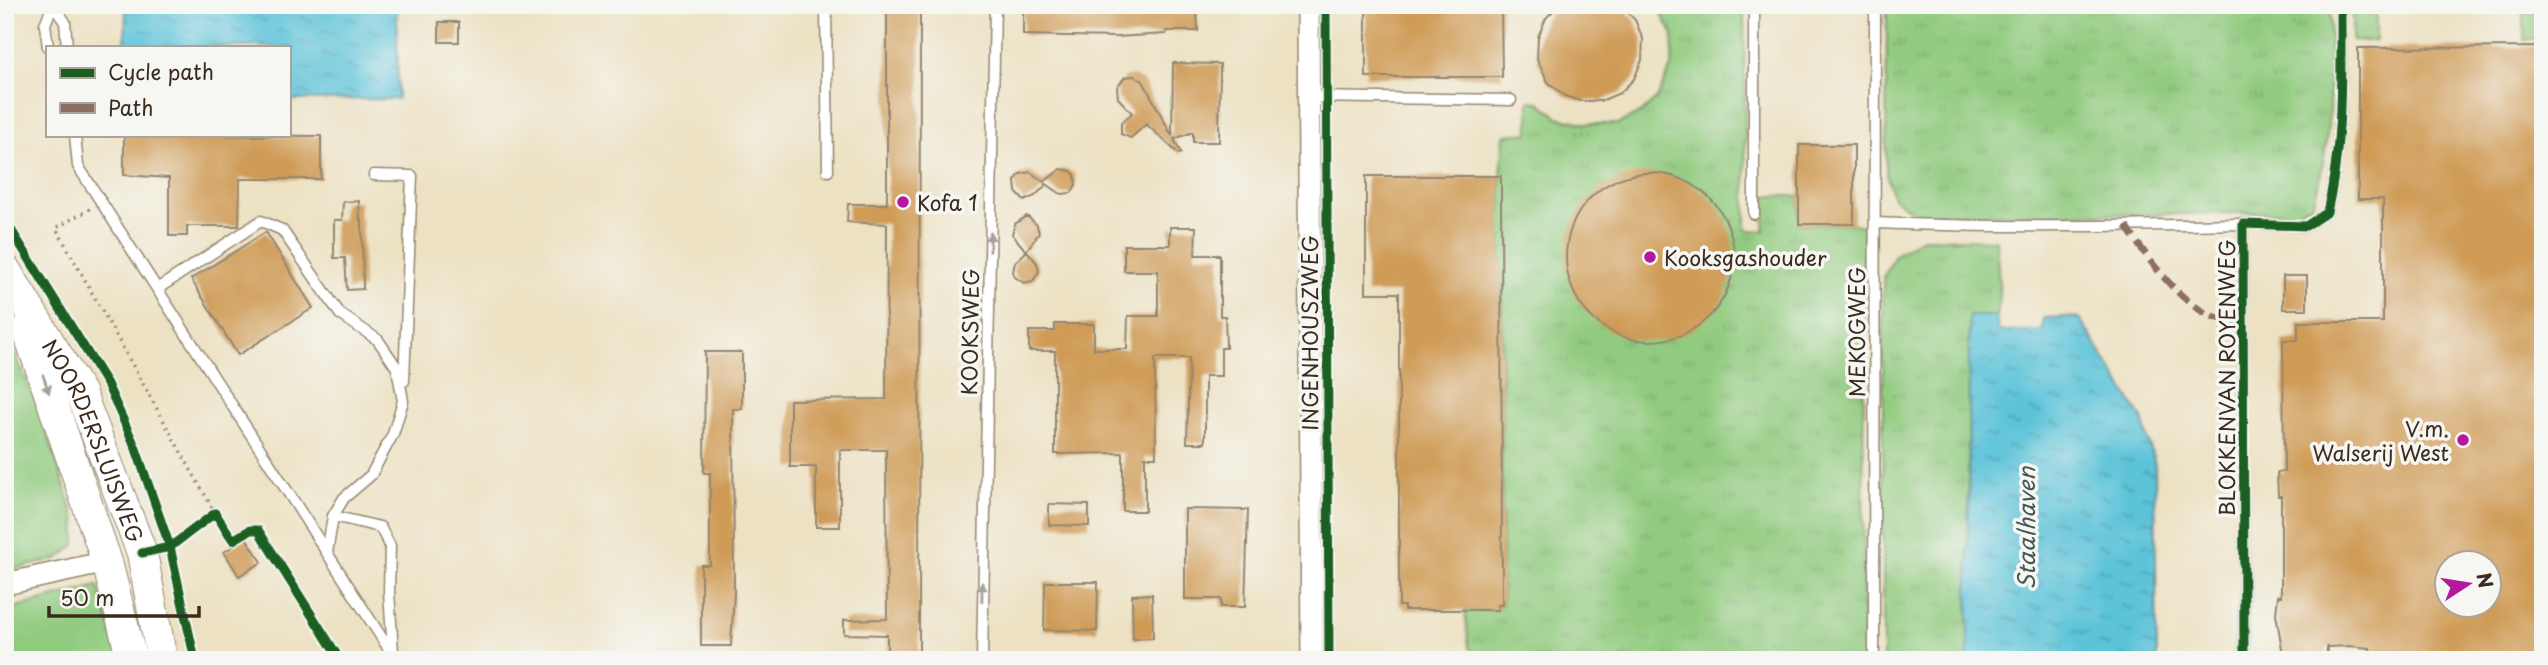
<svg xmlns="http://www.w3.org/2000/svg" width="2548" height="665" font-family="'Playpen Sans',sans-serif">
	<defs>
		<pattern id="grass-tufts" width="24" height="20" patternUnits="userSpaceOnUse" patternTransform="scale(1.75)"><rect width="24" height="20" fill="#91cb7f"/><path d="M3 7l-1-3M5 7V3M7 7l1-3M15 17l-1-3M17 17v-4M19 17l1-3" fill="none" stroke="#7eae6d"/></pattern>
		<pattern id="water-ripples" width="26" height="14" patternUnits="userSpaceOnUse" patternTransform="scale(1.75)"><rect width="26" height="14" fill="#5cc3d9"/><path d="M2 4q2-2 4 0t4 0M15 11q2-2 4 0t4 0" fill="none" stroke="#4d9faf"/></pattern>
	</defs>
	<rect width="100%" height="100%" fill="#f6f6f2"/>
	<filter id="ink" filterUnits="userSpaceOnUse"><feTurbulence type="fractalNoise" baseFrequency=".0143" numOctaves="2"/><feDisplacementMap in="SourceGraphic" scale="14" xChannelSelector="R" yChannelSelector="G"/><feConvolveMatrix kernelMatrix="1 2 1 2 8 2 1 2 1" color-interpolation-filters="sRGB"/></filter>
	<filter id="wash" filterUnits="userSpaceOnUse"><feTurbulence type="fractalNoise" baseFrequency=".00686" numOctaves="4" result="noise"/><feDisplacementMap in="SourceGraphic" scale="28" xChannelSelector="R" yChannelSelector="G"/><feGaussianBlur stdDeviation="1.57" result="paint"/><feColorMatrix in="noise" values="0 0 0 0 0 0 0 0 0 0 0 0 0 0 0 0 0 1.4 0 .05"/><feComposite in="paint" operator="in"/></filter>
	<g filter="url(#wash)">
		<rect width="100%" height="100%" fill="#ece1c2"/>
		<path fill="url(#grass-tufts)" stroke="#667a4e" stroke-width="2" d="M1657,5H1744L1746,230L1764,231L1765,196H1799V224H1854L1864,226L1863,660H1481L1469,648L1465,610H1497L1498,605H1502V299L1497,298L1501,291V176L1504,135L1529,133V101L1539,102L1558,117L1587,124H1618L1642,112L1658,97L1672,65L1673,35Z
			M1887,5H2330C2330,71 2334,143 2312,205L2293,212L2176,214H1916L1893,197L1886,172Z
			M2352,5H2376V41H2352Z
			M2524,5H2543V40H2524Z
			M1922,238L1996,240L2000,300L1996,316H1969L1968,660H1883V279L1895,255Z"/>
		<path fill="#91cb7f" stroke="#667a4e" stroke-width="2" d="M5,333L39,408L76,521L75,545L57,559L5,571Z
			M98,586L120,660H5V610Z"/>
		<path fill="url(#water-ripples)" stroke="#4c767c" stroke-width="2" d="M126,5H397L398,99L289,100V47H125Z
			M1969,316H1996L1998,331H2042L2044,318L2069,317L2080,319L2142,419L2155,465L2157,660H1968Z"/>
		<g id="blocks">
			<path fill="#cf9b56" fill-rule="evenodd" d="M887,5H920L919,660H887V635L844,634V620L887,619L886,450H840V527H816V467H790V400L886,399L887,224L847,222L848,204H887Z
				M1023,5H1197L1198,31H1166V34L1116,37L1023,35Z
				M1366,5H1501L1502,77H1366Z
				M1559,5H1621L1635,20L1643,39L1642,60L1634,79L1620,93L1601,101H1580L1565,96L1548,82L1537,59L1538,37L1546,18Z
				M439,22H459V42H439Z
				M2543,47V660H2383V655H2370V648L2349,646L2327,647L2326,660H2284L2276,614L2278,596H2281V496H2278L2277,473L2284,472L2283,340H2298V322H2383V199H2358V48ZM2446,564H2488V606H2446Z
				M1173,63L1220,64L1219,142H1193V132L1174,139L1181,153L1179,154L1146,124L1131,138L1121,134V123L1132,113L1118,98L1117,87L1125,77L1134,76L1143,81L1172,136Z
				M124,135L321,136V179H240L239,226H187V236H169V178L124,175Z
				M1799,145H1854V224H1799Z
				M1061,169L1071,171L1075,175L1076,185L1071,193L1061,194L1045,183L1046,185L1035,196L1024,201L1016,192L1015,181L1020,174L1030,172L1044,182Z
				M1566 257a84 84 0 1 1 168 0a84 84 0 1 1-168 0Z
				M1366,176H1501L1502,605H1498V610H1404V606H1399V293H1366Z
				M359,201L360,220H362L363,289L347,290L345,258H334V220H342L343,202Z
				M1027,216L1037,225L1039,233L1026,251L1012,234L1015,224Z
				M1170,227H1196L1195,255H1220V316H1225L1226,348H1221V376H1205V443H1187L1189,358H1155L1156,457H1145V511H1123V453L1055,454V351H1029V331H1055V324H1094V349H1127L1128,316H1158V271H1124V245H1170Z
				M266,232L313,308L238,355L191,279Z
				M1027,251L1037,263L1039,271L1033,281L1024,283L1015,277L1013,272L1015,262Z
				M2283,276H2307V309H2283Z
				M705,352H742V409H733L734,592L731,646H701V565H710V473H704Z
				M1049,504L1089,505V526L1049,525Z
				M1185,509L1248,510L1245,607H1221V599H1185Z
				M246,538L262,562L239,576L224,552Z
				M1045,582H1098L1097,631L1044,630Z
				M1152,594L1153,638L1133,639L1132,595Z"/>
		</g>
	</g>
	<g filter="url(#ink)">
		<use href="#blocks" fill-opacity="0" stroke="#948670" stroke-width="2"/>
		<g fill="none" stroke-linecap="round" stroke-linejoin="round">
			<defs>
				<path id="lane" d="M53,5L65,22L67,47
					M826,5L828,171
					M1754,5V214
					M48,47L45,24L53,5
					M1309,97L1511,100
					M75,135L78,166L396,660
					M374,175L412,176L404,381
					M1876,223C1998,228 2121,226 2243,224
					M157,289L261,221L282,230L340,314L378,340L397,368L403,401L393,434L371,475L344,498L333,516
					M327,553L333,516L380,527L390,546L389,592L393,652
					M982,660L995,5
					M1874,660L1875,5
					M2244,660L2243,224L2306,226L2327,212C2343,145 2341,74 2341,5"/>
				<path id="street" d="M1308,5L1312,660
					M5,584L107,562"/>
				<g id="secondary">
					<path id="s1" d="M5,269L80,392L142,553L162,660"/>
					<path d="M27,329L107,562L132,660"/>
				</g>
			</defs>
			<use href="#lane" stroke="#948670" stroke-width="13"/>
			<use href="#street" stroke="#948670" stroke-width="24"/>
			<use href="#secondary" stroke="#948670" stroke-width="32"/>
			<path stroke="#948670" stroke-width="3.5" stroke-dasharray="2 5" stroke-linecap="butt" d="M90,209L56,228L215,513"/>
			<use href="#lane" stroke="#fff" stroke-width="10"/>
			<use href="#street" stroke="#fff" stroke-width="21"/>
			<use href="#secondary" stroke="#fff" stroke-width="30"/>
			<path stroke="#8d6e63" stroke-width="7" stroke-dasharray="14 7" stroke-linecap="butt" d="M2126,226C2145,255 2179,303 2212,316C2222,320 2234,321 2244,323"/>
			<defs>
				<path id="cycleway" d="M1326,5L1329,660
					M5,220L107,384L135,446L170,547L195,660
					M142,553L170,547L215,513L233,540L250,530H258L340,660
					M2244,660L2243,224L2306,226L2327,212C2343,145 2341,74 2341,5"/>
			</defs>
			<use href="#cycleway" stroke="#f6f6f2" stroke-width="13"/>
			<use href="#cycleway" stroke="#1b5e20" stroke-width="9"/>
		</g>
		<defs><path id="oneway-solid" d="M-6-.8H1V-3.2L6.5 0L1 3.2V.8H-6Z" transform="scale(1.75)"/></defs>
		<g fill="#a79f9a">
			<use href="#oneway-solid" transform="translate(990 242) rotate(-89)"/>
			<use href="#oneway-solid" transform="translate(46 384) rotate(71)"/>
			<use href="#oneway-solid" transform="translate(982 592) rotate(-89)"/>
		</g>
	</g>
	<g fill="#b5179e" stroke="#f6f6f2" stroke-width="2.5">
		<circle cx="903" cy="202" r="7"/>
		<circle cx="1650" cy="257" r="7"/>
		<circle cx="2463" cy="440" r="7"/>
	</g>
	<g text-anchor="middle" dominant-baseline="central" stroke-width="7" stroke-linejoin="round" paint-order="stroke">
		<g font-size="21" fill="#3b2a1e" stroke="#f6f6f2" text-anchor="start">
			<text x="917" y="202">Kofa 1</text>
			<text x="1664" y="257">Kooksgashouder</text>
			<text x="2449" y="428" text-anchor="end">V.m.<tspan x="2449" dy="24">Walserij West</tspan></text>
		</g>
		<g font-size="21" fill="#3b2a1e" stroke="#f6f6f2">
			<text transform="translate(969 332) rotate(-89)">KOOKSWEG</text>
			<text transform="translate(1856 332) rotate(-90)">MEKOGWEG</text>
			<text transform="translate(1309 333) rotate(-90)">INGENHOUSZWEG</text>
			<text transform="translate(2226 378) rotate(-90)">BLOKKENVAN ROYENWEG</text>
			<text stroke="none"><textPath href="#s1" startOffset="194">NOORDERSLUISWEG</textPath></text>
		</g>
		<g font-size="23" font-style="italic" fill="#455856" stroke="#f6f6f2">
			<text transform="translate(2025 528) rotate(-90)">Staalhaven</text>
		</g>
	</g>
	<rect width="2548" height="665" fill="none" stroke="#f6f6f2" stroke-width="28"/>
	<rect x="46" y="46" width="245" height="91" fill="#f6f6f2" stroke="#aba49d" stroke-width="2"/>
	<rect x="60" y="68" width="35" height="10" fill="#1b5e20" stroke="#aba49d" stroke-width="2"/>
	<text x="108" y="80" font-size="21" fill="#3b2a1e">Cycle path</text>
	<rect x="60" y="103" width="35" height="10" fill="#8d6e63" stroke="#aba49d" stroke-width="2"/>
	<text x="108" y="116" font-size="21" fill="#3b2a1e">Path</text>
	<g transform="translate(2468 584) rotate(78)"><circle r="33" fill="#f6f6f2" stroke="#aba49d" stroke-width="2"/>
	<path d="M0-5L12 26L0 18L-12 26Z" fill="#b5179e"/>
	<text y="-10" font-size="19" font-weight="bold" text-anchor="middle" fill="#3b2a1e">N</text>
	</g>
	<path d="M49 606v10h150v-10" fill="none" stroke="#3b2a1e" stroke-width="3.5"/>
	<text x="60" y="606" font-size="21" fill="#3b2a1e" stroke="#f6f6f2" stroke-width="5" paint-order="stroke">50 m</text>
</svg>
